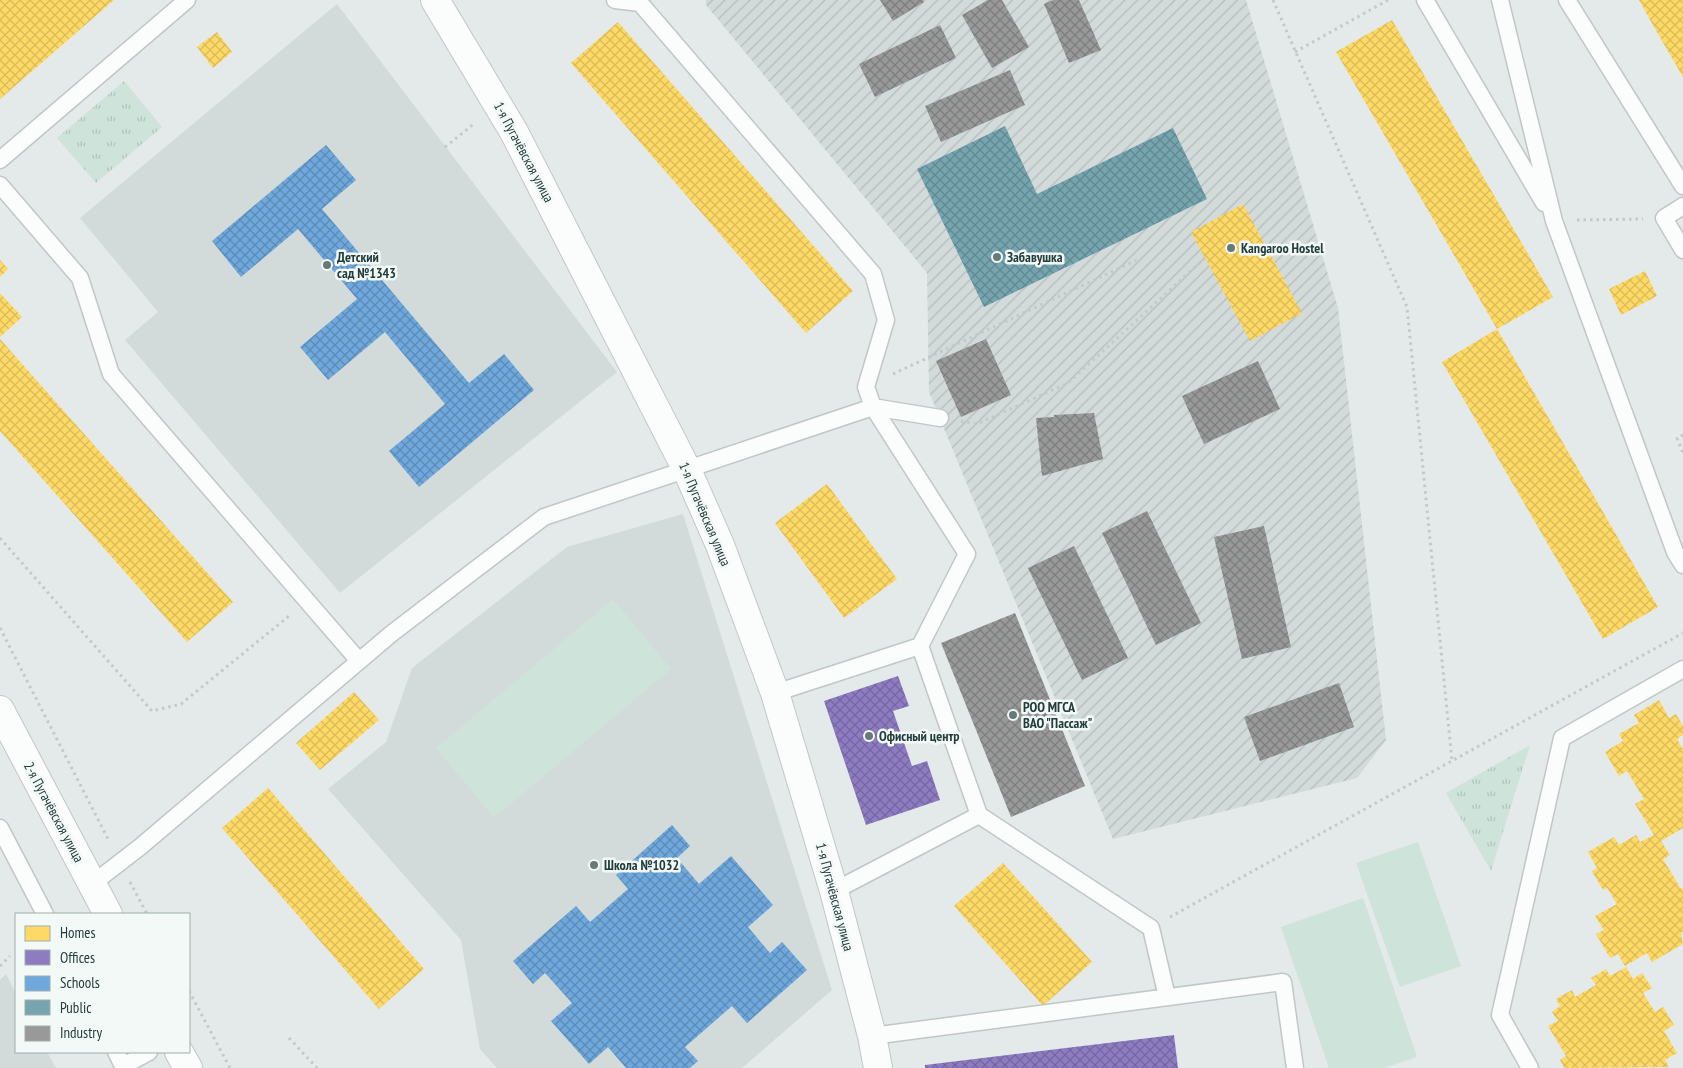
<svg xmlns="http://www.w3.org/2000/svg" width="1683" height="1068" font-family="'PT Sans Narrow',sans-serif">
	<defs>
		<pattern id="industrial-furrows" width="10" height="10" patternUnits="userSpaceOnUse" patternTransform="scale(1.25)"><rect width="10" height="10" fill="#d2dbd9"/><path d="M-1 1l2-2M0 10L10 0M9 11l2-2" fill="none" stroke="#b4bdbb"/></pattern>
		<pattern id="park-tufts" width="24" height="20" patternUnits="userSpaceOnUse" patternTransform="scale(1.25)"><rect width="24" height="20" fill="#cee3d9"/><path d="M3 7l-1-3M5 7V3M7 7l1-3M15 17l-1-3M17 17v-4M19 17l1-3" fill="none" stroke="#b1c4bb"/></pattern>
		<pattern id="homes-cross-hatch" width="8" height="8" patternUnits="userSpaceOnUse" patternTransform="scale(1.25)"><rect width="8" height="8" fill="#ffd966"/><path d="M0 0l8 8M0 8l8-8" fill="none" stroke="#dabb59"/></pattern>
		<pattern id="offices-cross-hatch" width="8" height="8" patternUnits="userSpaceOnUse" patternTransform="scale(1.25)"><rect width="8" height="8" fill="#8e7cc3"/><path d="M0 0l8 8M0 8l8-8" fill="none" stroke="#7467a0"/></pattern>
		<pattern id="schools-cross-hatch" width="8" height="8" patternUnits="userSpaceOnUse" patternTransform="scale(1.25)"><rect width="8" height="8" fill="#6fa8dc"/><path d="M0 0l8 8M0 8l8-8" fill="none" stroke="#5b8ab4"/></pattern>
		<pattern id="public-cross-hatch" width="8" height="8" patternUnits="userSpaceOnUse" patternTransform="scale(1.25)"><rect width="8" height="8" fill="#76a5af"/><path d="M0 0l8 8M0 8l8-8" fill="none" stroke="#608890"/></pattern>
		<pattern id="industry-cross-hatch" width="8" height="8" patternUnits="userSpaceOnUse" patternTransform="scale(1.25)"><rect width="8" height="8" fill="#999"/><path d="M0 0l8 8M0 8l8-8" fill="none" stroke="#7c7e7e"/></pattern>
	</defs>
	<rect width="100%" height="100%" fill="#e4eae9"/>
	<path fill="#d2dbd9" d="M337,4L617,372L340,593L125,340L158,312L80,218Z
		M683,514L832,990L742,1068H497L480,1049L461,940L328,789L386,742L412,668L567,547Z
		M6,974L16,994V1052H47L56,1068H0V980Z"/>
	<path fill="url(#industrial-furrows)" d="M706,0H1246L1338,308L1386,740L1357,778L1113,839L929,392L927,273L706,5Z"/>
	<path fill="url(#park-tufts)" d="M124,81L162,127L96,183L57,138Z
		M1530,745L1491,871L1446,793Z"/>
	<path fill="#cee3d9" d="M613,599L671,669L494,818L436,748Z
		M1418,842L1461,966L1400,987L1356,863Z
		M1363,898L1417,1057L1384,1068H1329L1281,927Z"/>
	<path fill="url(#homes-cross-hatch)" d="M0,0H114L0,99Z
		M1639,0H1683V77L1654,27Z
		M1392,20L1553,297L1497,329L1336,52Z
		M618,22L853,291L806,333L571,63Z
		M217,32L232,52L213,68L197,47Z
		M1243,204L1302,313L1250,341L1191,232Z
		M0,260L8,269L0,277Z
		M1645,271L1657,296L1621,315L1609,289Z
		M0,293L22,317L0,337Z
		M1497,329L1658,607L1603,639L1442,362Z
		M0,339L233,602L187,642L0,431Z
		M827,484L897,579L844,618L775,523Z
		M354,692L379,720L320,770L296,743Z
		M1659,700L1669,718L1676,714L1683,726V735L1677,739L1683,749V828L1661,841L1670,855L1663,859L1681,889L1683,888V932L1681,933L1683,944L1652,962L1647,953L1625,966L1618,954L1610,958L1596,934L1604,930L1595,916L1617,904L1607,888L1603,890L1592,871L1597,868L1588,852L1614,837L1619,845L1636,835L1640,842L1654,835L1635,804L1644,799L1627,771L1619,776L1605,752L1623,741L1619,734L1639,723L1634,715Z
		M268,788L424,969L379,1009L222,828Z
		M1003,863L1092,962L1043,1006L954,906Z
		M1626,967L1633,979L1642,973L1652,988L1643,993L1655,1012L1663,1007L1674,1025L1664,1031L1677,1053L1665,1060L1669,1067L1564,1068L1560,1060L1566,1056L1548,1026L1558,1021L1552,1012L1560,1006L1556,999L1572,990L1575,997L1596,985L1591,978L1606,969L1610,976Z"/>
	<path fill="url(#offices-cross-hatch)" d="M898,676L909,706L893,711L912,766L927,761L940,800L866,825L824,701Z
		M1174,1035L1178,1068H925V1065Z"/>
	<path fill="url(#schools-cross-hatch)" d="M326,145L356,180L322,209L469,383L504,354L534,390L419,487L389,451L445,404L385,332L328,380L300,347L357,299L298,229L241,277L212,241Z
		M672,825L690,846L677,858L699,884L731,856L773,905L748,927L770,953L782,942L807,970L747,1023L732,1006L685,1047L698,1061L690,1068H626L608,1047L589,1064L551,1021L572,1003L545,973L533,984L513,961L576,906L590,922L628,889L616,875Z"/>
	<path fill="url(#public-cross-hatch)" d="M1005,126L1037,194L1173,128L1207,199L984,307L917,169Z"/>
	<path fill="url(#industry-cross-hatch)" d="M880,0H923L924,2L893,21Z
		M988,0H1002L1029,47L992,68L962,15Z
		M1053,0H1079L1101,50L1069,63L1044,4Z
		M940,25L956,58L875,97L859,64Z
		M1010,70L1025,105L941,142L925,106Z
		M986,339L1011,395L961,417L936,361Z
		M1258,361L1280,409L1204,444L1182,396Z
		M1094,413L1103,459L1042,476L1036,418L1054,417V415Z
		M1147,511L1201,623L1156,645L1102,533Z
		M1264,526L1291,647L1242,659L1214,537Z
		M1074,546L1128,658L1082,680L1028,568Z
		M1015,613L1085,786L1011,817L941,643Z
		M1339,683L1354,727L1260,761L1244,717Z"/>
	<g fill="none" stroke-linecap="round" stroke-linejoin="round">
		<defs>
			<path id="service" d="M615,0L640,3L873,274L886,320L866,387L873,407L967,554L920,646
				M1425,0L1544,203
				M1500,0L1554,221L1675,552L1683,565
				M1567,0L1683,186
				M0,160L187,0
				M0,185L80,278L111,374L359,661
				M1683,206L1664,218L1683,250
				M775,693L920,646L979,815L834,891
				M979,815L1151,928L1167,997
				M0,828L45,914
				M92,884L140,847L391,634L544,517L873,407L940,418
				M872,1036L1283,982L1295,1068
				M116,1052L123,1066L149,1052
				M1530,1068L1500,1015L1562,738L1683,669"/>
			<path id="minor" d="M435,0L514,132L687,470L720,545L775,693L834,891L872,1036L878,1068
				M0,710L108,914
				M179,1052L188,1068"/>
		</defs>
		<use href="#service" stroke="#c1c7c6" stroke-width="19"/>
		<use href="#minor" stroke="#c1c7c6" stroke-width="30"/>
		<path stroke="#c1cac9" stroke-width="3" stroke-dasharray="2.5 4" stroke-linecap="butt" d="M1273,0L1407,307L1452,761
			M1295,52L1388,0
			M445,147L475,123
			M1577,220L1643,219
			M893,374L1137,260
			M961,421L977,424L1068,383L1205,258
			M1683,435L1677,438L1683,453
			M0,538L152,711L181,704L289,616
			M0,628L109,841
			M130,882L147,914
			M1170,917L1683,633
			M0,966L10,956
			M189,991L230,1068
			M289,1038L317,1068"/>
		<use href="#service" stroke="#fbfcfc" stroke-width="16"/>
		<use href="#minor" stroke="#fbfcfc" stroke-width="28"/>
	</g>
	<g fill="#667a79" stroke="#f3f9f7" stroke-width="2">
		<circle cx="1231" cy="248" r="5"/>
		<circle cx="997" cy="257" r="5"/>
		<circle cx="327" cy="265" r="5"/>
		<circle cx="1013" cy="715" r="5"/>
		<circle cx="869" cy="736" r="5"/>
		<circle cx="594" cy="865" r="5"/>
	</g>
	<g text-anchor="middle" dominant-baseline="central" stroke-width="5" stroke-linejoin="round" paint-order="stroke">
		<g font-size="14" fill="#223d3c" stroke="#f3f9f7">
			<text transform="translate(524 152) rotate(62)">1-я Пугачёвская улица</text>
			<text transform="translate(705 514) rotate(67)">1-я Пугачёвская улица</text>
			<text transform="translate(54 812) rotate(62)">2-я Пугачёвская улица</text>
			<text transform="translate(835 897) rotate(75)">1-я Пугачёвская улица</text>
		</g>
		<g font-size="14" font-weight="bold" fill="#223d3c" stroke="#f3f9f7" text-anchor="start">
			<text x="1241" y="248">Kangaroo Hostel</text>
			<text x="337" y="257">Детский<tspan x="337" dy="16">сад №1343</tspan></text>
			<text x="1007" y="257">Забавушка</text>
			<text x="1023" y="707">РОО МГСА<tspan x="1023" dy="16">ВАО "Пассаж"</tspan></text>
			<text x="879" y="736">Офисный центр</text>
			<text x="604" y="865">Школа №1032</text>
		</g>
	</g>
	<rect x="15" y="913" width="175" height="140" fill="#f3f9f7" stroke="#9faeac"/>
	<rect x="25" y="926" width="25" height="15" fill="#ffd966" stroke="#9faeac"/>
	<text x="60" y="938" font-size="15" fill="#223d3c">Homes</text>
	<rect x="25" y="950" width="25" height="15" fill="#8e7cc3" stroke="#9faeac"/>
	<text x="60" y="963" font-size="15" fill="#223d3c">Offices</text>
	<rect x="25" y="976" width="25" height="15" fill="#6fa8dc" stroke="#9faeac"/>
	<text x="60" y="988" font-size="15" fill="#223d3c">Schools</text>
	<rect x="25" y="1000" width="25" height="15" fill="#76a5af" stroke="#9faeac"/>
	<text x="60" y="1013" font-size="15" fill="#223d3c">Public</text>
	<rect x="25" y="1026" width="25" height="15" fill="#999999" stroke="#9faeac"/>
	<text x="60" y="1038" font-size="15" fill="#223d3c">Industry</text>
</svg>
